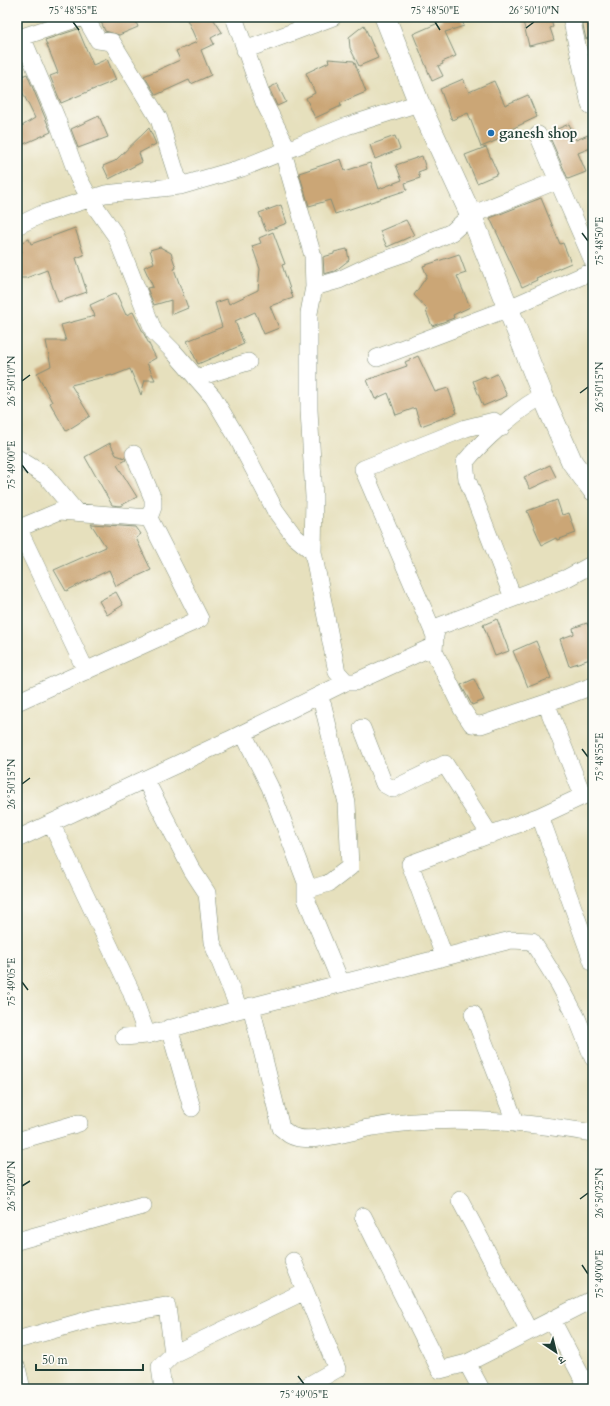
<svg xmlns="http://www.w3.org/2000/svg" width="610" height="1406" font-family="Cardo,'Noto Serif Devanagari',serif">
	<rect width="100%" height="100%" fill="#fdfcf7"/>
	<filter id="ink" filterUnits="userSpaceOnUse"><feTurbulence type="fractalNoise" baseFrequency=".025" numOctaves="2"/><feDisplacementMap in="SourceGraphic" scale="8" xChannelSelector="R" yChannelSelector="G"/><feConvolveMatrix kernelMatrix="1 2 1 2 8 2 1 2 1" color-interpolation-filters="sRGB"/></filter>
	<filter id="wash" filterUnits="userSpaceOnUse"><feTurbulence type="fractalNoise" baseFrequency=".012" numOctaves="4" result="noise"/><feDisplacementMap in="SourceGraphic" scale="16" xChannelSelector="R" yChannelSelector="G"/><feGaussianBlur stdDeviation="0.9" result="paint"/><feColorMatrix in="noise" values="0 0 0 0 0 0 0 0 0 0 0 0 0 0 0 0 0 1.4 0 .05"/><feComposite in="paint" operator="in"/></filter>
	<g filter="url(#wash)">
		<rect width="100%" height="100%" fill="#e6e0bd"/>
		<g id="blocks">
			<path fill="#cba676" d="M99,17H134L138,27L119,35L105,31Z
				M186,17H212L222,32L211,38L214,44L201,50L211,75L191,84L189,80L156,95L144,76L180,60L176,51L197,42Z
				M442,17H461L464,26L445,32L456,56L442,62L443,64L438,66L443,76L432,81L413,34L443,21Z
				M522,17H550L553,27L550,28L554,40L529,46Z
				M581,17H593V36L586,39Z
				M364,25L378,58L359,66L350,48L349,37Z
				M78,29L93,65L107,59L116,80L61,103L50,76L58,73L45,40Z
				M328,59L354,61L366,92L340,103L341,106L315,118L306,98L315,93L306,73L329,62Z
				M27,74L51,132L17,147V129L35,118L17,81V78Z
				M463,79L469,92L494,81L505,105L528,95L537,117L505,132L507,136L481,147L468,113L452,120L440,89Z
				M277,84L286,102L277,106L269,88Z
				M99,116L108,137L78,148L71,129Z
				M569,124L576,140L593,133V147L578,153L586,172L568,179L548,133Z
				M149,128L156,144L139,153L142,162L109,179L103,166L115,161Z
				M395,136L400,149L375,159L370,145Z
				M486,147L498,174L477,183L465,155Z
				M422,156L426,169L418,172L420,178L405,183L407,190L335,214L330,200L309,206L299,173L341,159L345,171L370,163L379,189L402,180L396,165Z
				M541,198L560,244L563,243L571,263L536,278L537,280L522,287L490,218Z
				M281,205L287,223L266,231L259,213Z
				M406,220L414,235L387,247L380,231Z
				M75,228L84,255L76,258L87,292L58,302L47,270L26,278H17V254L22,252L19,244L29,239L31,244Z
				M273,232L285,264L282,265L293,298L270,306L279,328L264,334L255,312L235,321L244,344L198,364L187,341L222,327L215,303L227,299L229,304L258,290L260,269L252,246L261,243L259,238Z
				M160,247L171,253L176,268L174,269L188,308L171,315V300L154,305L147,288L153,287L144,267L154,263L150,250Z
				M347,249L349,260L335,271L324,274L323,257L334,254V252Z
				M459,254L466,273L457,276L470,307L453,315L454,318L432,326L426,311L427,309L414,295L427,276L423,266Z
				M116,293L126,315L133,312L156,358L147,363L155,380H145L141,395L130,369L112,376V375L71,385L90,416L66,431L50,403L52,402L37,373L51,366L46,341H66L61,325L95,316L90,305Z
				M418,356L435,392L448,388L457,413L421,426L415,408L396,415L388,393L375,399L367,380L407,366L405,362Z
				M497,374L507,396L483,406L473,381L485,376L486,379Z
				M110,443L116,455L125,458L126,460L117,465L137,497L120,506L112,505L85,457Z
				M550,465L556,477L530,489L524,477Z
				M557,500L562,515L569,513L576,533L557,540L556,538L542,545L527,511Z
				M91,524L136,527L141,534L136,538L151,570L116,586L109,570L66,591L54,570L106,547Z
				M116,592L123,605L107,615L99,601Z
				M497,619L509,651L495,656L483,625Z
				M587,623L593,639V658L569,666L560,639L574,634L573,628Z
				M536,641L551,678L528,687L513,651Z
				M474,679L484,700L472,705L461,685Z"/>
		</g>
	</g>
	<g filter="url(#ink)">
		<use href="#blocks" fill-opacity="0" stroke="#828e78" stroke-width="1"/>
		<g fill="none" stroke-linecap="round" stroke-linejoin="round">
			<defs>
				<path id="minor" d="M82,17L22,37L56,117L78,177L90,199L116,236L154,332L173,351L213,397L238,439L275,510L294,536L313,552
					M85,17L98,40L112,42L159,119L180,186
					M234,17L264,102L288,150
					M571,17L590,105L593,107
					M245,50L333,17
					M538,135L593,261
					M283,152L313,256L314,287L309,313V410L314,497L313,552L337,672L346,682H355L434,646
					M17,226L42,214L105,194L180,186L242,168L347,126L419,103
					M314,287L339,280L373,264L408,252L452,232L471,215L558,180
					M377,358L509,308L593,271
					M196,378L248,362
					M134,454L153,499V507L149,518
					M17,458L46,476L76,512
					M18,528L86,671
					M17,529L60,511L149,518L200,619L17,702
					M513,598L467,479L465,462C481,442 520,407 543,396
					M435,636L363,469L466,428L494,421L501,428
					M546,703L481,725L472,724L462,709L434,651L435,636L437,627L567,578L593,564
					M362,728L384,784L393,789L445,764L490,835
					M243,733L270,787L306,882V899L341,983
					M145,779L192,870L207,893L212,942L239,1009
					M593,792L583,796L546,703L593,686
					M583,796L540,816L593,963
					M51,823L130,989L147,1035
					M17,839L229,740L346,682
					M306,890L329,883L350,867L347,803L323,706L318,696
					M444,956L410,864L540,816
					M251,1006L281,1128C284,1130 287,1133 290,1135C307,1145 350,1132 368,1128C442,1114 519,1121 593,1133
					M473,1014L516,1124
					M169,1028L192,1108
					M124,1037L147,1035L230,1012L511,940L532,941L559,984L577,1018L593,1058
					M17,1141L79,1123
					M460,1200L529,1331
					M363,1216L440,1370L467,1363L481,1389
					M17,1241L143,1206
					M293,1261L337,1369L302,1389
					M552,1320L588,1389
					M17,1340L95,1318L167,1306L173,1354L160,1367L163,1389
					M173,1354L305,1291
					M467,1363L593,1299
					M17,1368L22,1389"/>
				<path id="tertiary" d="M385,17L419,103L471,215L543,396L572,462L593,490"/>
			</defs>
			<use href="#minor" stroke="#828e78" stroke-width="18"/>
			<use href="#tertiary" stroke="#828e78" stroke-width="22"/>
			<use href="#minor" stroke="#fff" stroke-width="17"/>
			<use href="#tertiary" stroke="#fff" stroke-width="21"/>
		</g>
	</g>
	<path fill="none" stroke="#1f3d34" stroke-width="1.5" d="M73,22L79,30M435,22L440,30M526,28L534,22M582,233L588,241M22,381L30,375M580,393L588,387M22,465L28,473M582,749L588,757M22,784L30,778M22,982L28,990M22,1186L30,1181M580,1199L588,1193M582,1265L588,1274M298,1376L304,1384"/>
	<circle fill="#1f6fb2" stroke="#fdfcf7" stroke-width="1.5" cx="491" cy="133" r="4"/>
	<g text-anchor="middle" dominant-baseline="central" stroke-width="4" stroke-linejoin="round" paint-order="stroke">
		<g font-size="14" font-weight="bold" fill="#1f3d34" stroke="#fdfcf7" text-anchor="start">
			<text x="499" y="133">ganesh shop</text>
		</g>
	</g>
	<rect width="610" height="1406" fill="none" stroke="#fdfcf7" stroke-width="44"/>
	<g transform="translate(556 1352) rotate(145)" stroke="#fdfcf7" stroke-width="3" paint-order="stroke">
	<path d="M0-3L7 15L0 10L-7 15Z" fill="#1f3d34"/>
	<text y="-6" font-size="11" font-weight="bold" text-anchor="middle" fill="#1f3d34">उ</text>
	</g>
	<path d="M36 1364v6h107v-6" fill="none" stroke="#1f3d34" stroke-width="2"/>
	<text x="42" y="1364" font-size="12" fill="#1f3d34" stroke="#fdfcf7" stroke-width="3" paint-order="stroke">50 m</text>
	<rect x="22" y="22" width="566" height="1362" fill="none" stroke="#1f3d34" stroke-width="1.5"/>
	<g font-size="10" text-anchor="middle" fill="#1f3d34">
		<text x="73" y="14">75°48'55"E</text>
		<text x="435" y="14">75°48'50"E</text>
		<text x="534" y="14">26°50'10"N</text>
		<text transform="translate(599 241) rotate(-90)" y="4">75°48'50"E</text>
		<text transform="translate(11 381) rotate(-90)" y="4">26°50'10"N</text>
		<text transform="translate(599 387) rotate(-90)" y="4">26°50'15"N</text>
		<text transform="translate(11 465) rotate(-90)" y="4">75°49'00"E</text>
		<text transform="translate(599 757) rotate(-90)" y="4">75°48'55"E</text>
		<text transform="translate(11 784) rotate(-90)" y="4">26°50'15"N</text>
		<text transform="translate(11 982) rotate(-90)" y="4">75°49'05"E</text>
		<text transform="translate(11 1186) rotate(-90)" y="4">26°50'20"N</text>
		<text transform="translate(599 1193) rotate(-90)" y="4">26°50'25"N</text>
		<text transform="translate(599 1274) rotate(-90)" y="4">75°49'00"E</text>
		<text x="304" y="1398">75°49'05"E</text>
	</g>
</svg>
